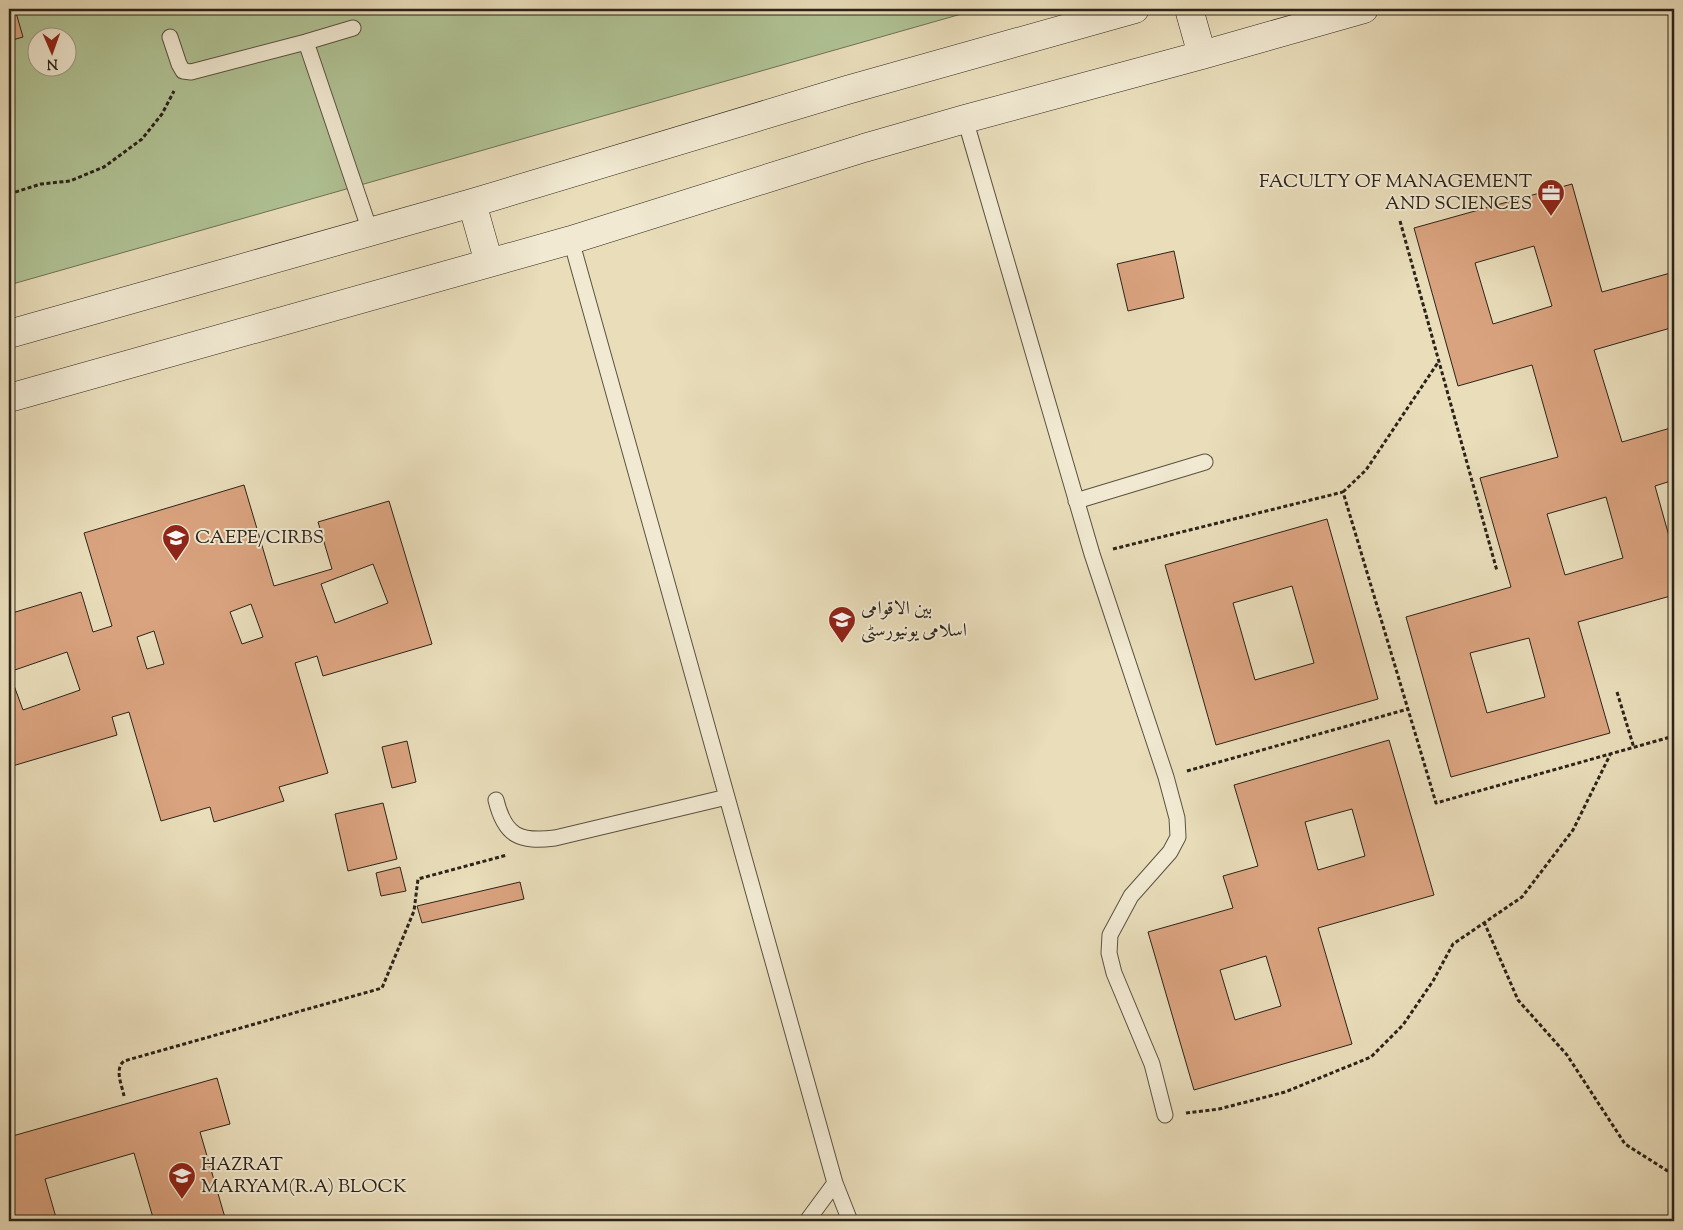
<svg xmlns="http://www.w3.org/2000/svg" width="1683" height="1230" font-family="'Sorts Mill Goudy',Amiri,serif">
	<rect width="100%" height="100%" fill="#e9ddba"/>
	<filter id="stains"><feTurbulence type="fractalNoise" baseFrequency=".004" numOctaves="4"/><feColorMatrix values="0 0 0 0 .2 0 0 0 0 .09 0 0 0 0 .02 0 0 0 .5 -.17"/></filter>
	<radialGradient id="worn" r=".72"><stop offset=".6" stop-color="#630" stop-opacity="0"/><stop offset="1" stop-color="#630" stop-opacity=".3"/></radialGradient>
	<path fill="#b0c294" stroke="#6e7256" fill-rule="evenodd" d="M9,9H979L9,285ZM38,38H68V68H38Z"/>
	<path fill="#daa37f" stroke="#2b2319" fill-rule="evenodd" d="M9,9H15L23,37L9,41Z
		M1572,184L1602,292L1674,272V327L1594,350L1622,442L1674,427V480L1655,486L1674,554V595L1578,622L1610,733L1451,777L1406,617L1511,587L1480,478L1558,457L1532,365L1458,386L1414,228ZM1534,246L1552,306L1493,324L1475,263ZM1606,497L1623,558L1565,575L1547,514ZM1529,638L1545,697L1487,713L1470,653Z
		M1174,251L1184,298L1128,311L1117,264Z
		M244,485L274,586L332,569L318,522L389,501L432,644L323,676L317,656L295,663L328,773L279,787L284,801L214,822L210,807L161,821L129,712L112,717L117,735L9,767V614L81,592L93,632L112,626L84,533ZM373,564L388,603L335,623L321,584ZM251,604L263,637L242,644L230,612ZM154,631L164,664L147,669L137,637ZM67,652L80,690L23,710L9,672Z
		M1327,519L1378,699L1216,745L1165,565ZM1292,586L1314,663L1255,680L1233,603Z
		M1389,740L1434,895L1318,928L1352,1044L1194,1090L1148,932L1233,908L1223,876L1258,866L1234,785ZM1352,809L1365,856L1318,870L1305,822ZM1266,956L1281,1006L1235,1020L1220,970Z
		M407,741L416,782L392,788L382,747Z
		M383,803L397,859L348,871L335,814Z
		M400,867L406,891L381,896L376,873Z
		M520,882L524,899L422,923L417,906Z
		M217,1078L230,1124L200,1132L226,1221H154L134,1153L45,1179L57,1221H9V1137Z"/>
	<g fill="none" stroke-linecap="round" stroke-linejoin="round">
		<defs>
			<path id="lane" d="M170,37L179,64L183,71L191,72L306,42L353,28
				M306,42L370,231
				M965,119L1092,554L1166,777L1177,818L1178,837L1170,852L1131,896L1110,935L1109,953L1114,973L1152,1064L1165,1115
				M571,240L835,1183L850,1221
				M1076,501L1205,462
				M496,800C505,837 520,842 555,838L727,797
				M807,1221L835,1183"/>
			<path id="secondary" d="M1189,9L1202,55
				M472,203L489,263
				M9,334L472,203L847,90L1135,9
				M9,398L571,240L864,148L965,119L1202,55L1364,9"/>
		</defs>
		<use href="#lane" stroke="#5a5241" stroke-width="17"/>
		<use href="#secondary" stroke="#2b2319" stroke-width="29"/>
		<path stroke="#2b2319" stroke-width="3" stroke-dasharray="4 2.5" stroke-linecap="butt" d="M9,194L41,184L70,181L104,167L142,139L162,114L174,91
			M1400,221L1497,571
			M1343,492L1366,470L1439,361
			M1113,549L1343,492L1436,803L1674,736
			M1617,692L1634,748
			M1187,771L1408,709
			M1484,922L1518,1000L1567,1055L1625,1144L1674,1175
			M124,1096C122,1085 114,1069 124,1061L382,988L414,911L418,879L507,855
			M1186,1113L1219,1109L1285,1092L1371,1057L1403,1025L1433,981L1453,944L1522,897L1573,830L1610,755"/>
		<use href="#lane" stroke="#f1e9d2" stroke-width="15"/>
		<use href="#secondary" stroke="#f1e9d2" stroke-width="28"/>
	</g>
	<defs>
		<symbol id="office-pin" viewBox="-11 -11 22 30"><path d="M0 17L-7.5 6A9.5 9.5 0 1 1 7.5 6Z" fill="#8f2418" stroke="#f1e9d2"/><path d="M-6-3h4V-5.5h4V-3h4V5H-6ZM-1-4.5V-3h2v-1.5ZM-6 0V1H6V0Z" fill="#fff"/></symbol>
		<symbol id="school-pin" viewBox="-11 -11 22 30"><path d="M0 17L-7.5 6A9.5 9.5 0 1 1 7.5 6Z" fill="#8f2418" stroke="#f1e9d2"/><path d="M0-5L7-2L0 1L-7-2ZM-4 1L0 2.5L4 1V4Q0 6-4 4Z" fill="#fff"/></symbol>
		<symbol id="university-pin" viewBox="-11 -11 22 30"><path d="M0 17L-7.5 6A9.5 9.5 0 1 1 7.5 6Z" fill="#8f2418" stroke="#f1e9d2"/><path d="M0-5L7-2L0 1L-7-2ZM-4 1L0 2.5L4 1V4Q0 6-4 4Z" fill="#fff"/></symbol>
	</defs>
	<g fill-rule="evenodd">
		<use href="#office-pin" x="1535" y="177" width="32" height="43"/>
		<use href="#school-pin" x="160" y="522" width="32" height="43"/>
		<use href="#university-pin" x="826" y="604" width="32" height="43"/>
		<use href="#school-pin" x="166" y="1160" width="32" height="43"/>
	</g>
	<g text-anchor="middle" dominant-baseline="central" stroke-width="4" stroke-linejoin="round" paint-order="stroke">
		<g font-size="19" fill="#2b2319" stroke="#f1e9d2" text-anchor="start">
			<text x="1532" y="182" text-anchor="end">FACULTY OF MANAGEMENT<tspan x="1532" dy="22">AND SCIENCES</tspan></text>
			<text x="195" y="538">CAEPE/CIRBS</text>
			<text x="861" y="609">بین الاقوامی<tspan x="861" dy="22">اسلامی یونیورسٹی</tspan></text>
			<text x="201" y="1165">HAZRAT<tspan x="201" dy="22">MARYAM(R.A) BLOCK</tspan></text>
		</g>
	</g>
	<rect width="1683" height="1230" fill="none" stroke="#e9ddba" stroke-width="30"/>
	<rect x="10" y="10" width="1663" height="1210" fill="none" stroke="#2b2319" stroke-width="2.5"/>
	<rect x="15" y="15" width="1653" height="1200" fill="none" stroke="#2b2319"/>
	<g transform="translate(52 52) rotate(178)"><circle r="24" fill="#f1e9d2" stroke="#a29a88"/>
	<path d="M0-4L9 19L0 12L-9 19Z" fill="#8f2418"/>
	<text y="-8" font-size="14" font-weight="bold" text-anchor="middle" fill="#2b2319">N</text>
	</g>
	<rect width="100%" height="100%" filter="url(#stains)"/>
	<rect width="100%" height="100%" fill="url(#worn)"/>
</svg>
